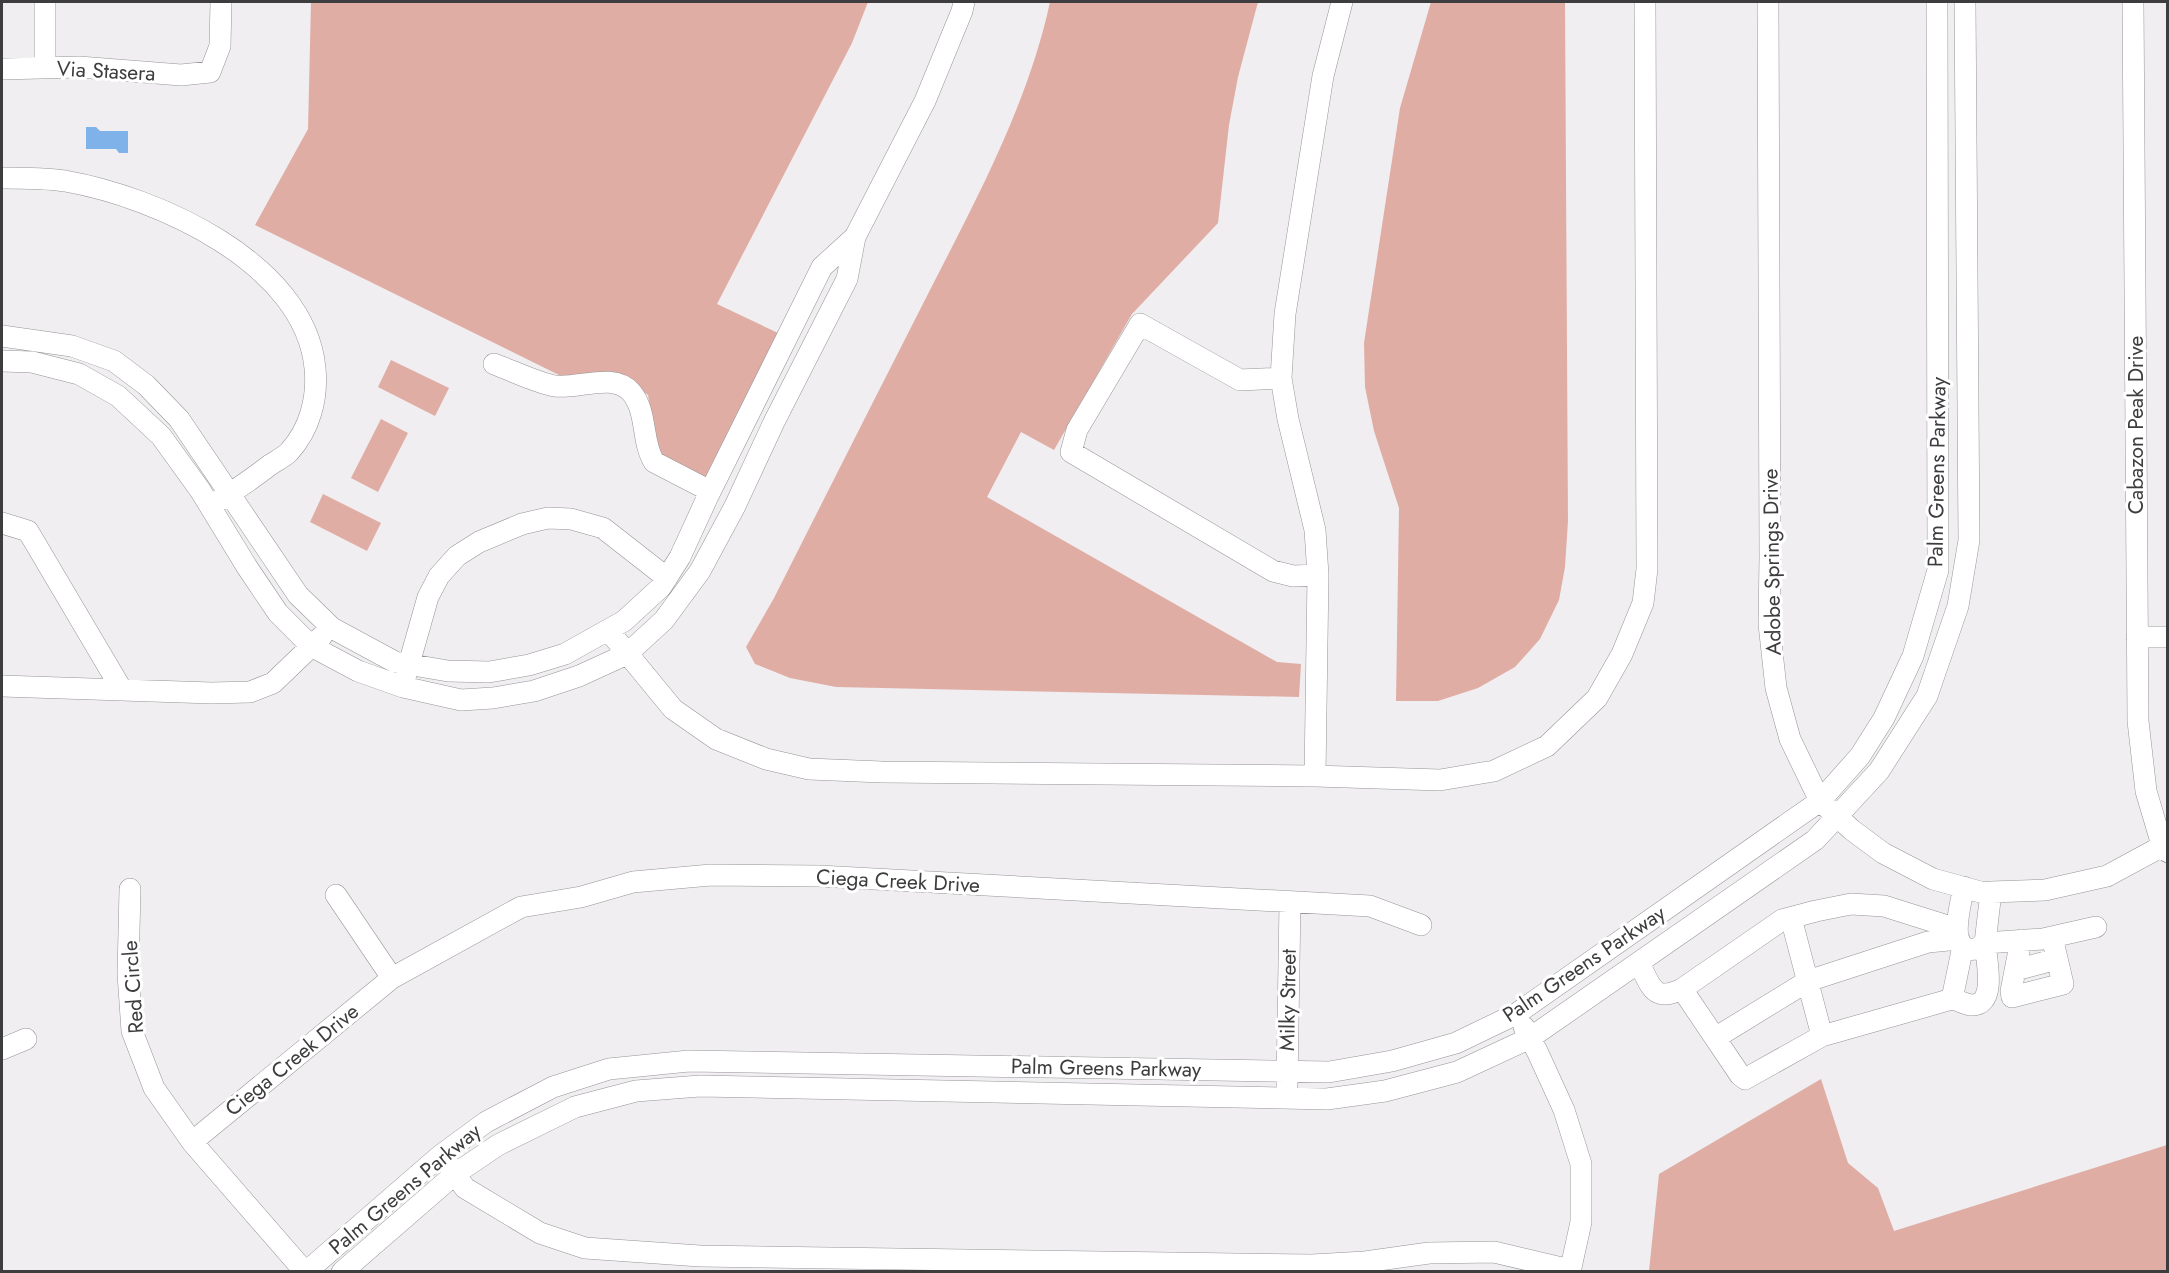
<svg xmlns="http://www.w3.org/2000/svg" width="2169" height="1273" font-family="Jost,sans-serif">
	<rect width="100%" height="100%" fill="#f0eef1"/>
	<path fill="#e0ada5" d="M311,2H868L852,43L717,304L778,333L705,478L657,452L648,395L618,374L561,376L255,225L308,129Z
		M1050,2H1258L1238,77L1229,125L1218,223L1132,314L1054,450L1021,432L987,497L1277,662L1301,664L1299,697L836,687L790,678L755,664L746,647L774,598C826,495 878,392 930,290C977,198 1028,104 1050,2Z
		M1431,2H1565L1568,521L1565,567L1559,600L1540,639L1515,667L1478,688L1438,701H1396L1399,508L1374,431L1365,387L1364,343L1400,108Z
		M391,360L449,388L435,416L378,387Z
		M381,419L408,433L378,492L351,478Z
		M323,494L381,523L367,551L310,522Z
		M1821,1079L1848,1163L1878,1188L1894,1231L2167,1145V1271H1649L1659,1174Z"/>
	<path fill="#7fb2e9" d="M86,127H96L100,131H128V153H119L116,149H86Z"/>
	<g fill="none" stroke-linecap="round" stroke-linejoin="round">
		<defs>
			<path id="minor" d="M45,2V68
				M1768,2L1770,556L1769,624L1776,688L1790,739L1820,801L1852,830L1883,853L1933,879L1984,893L1991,892L2045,890L2107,876L2168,843
				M2133,2L2138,721L2146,791L2162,845L2168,852
				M2,69L79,67L181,75L210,72L220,46L221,2
				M2,178C22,178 45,178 65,181C157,197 305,263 315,368C318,398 310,429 289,452C284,457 276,461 270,465C253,478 236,490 218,501
				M2,336L72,346L114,361L146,385L179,419L298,595L332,628L395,662L448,671L489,672L529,665L565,654L624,621L661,587L680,557L708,496L822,267L855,237
				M2,361L32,362L79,374L118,396L161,436L200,490L247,567L278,613L311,646L358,671L403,687L461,700L493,698L534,691L579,676L627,654L664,620L700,571L735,506L774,422L847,279L855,237L925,101L962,11L964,2
				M494,364C513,371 537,383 555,386C579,389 613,372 631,392C648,412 641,441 654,462L710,491
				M1281,378L1240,380L1140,324L1077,430L1071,452L1273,571L1293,576L1318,575
				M2,523L28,531L122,690
				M608,630L673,709L716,739L766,759L809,769L882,772L1315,776L1440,780L1494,771L1547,746L1597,698L1622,654L1643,603L1647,569L1645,2
				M2137,637H2168
				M405,678L428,597L439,576L457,556L479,542L522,524L548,518L571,519L603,528L667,578
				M2,686L212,693L250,692L273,683L322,636
				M1315,776L1318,575L1315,530L1288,419L1281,378L1285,314L1323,76L1342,2
				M1964,887C1961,902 1949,943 1968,949C1975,951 1980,947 1985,943L1991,892
				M130,889L128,974L132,1031L154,1088L192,1142L305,1272
				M336,895L392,978
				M1791,918L1822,1036
				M2021,940L2011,991L2012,997L2063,984L2052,937
				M1639,963C1651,986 1653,1003 1682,989L1782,920L1816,911L1851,904L1884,906L1957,929
				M2015,970L2057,959
				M1682,989L1740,1075L1745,1079L1822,1036L1952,999C1958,1000 1964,1004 1971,1005C1998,1006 1986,959 1985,943L2043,939L2096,927
				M1952,999L1963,946
				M1524,1027L1537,1051L1564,1110L1581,1164V1222L1570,1272
				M1715,1038L1808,981L1928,942L1959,939
				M2,1049L26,1039
				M1287,1086L1290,902
				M192,1142L392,978L521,907L581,897L633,882L711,875L819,876L1370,906L1421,925
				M447,1163L465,1188L540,1233L585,1248L700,1256L1312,1265L1365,1262L1429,1253L1494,1252L1570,1270
				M306,1272L441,1155L486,1122L553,1087L609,1069L689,1061L1329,1072L1392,1061L1456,1043L1516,1014L1820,801L1860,756L1884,718L1913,656L1938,570L1937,2
				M342,1272L455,1174L498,1145L575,1107L636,1091L700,1086L1327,1099L1385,1091L1457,1072L1530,1038L1815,840L1879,771L1927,696L1958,606L1969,540L1965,2"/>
		</defs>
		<use href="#minor" stroke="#969497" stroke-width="22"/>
		<use href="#minor" stroke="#fff" stroke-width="21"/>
	</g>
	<g text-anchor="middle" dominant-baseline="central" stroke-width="6" stroke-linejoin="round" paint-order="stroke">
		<g font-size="21" fill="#3d3c3e" stroke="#fff">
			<text transform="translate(106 71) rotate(3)">Via Stasera</text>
			<text transform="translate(2136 425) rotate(-90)">Cabazon Peak Drive</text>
			<text transform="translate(1937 472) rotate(-89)">Palm Greens Parkway</text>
			<text transform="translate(1772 562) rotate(-91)">Adobe Springs Drive</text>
			<text transform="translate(898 881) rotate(3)">Ciega Creek Drive</text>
			<text transform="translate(1584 964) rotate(-34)">Palm Greens Parkway</text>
			<text transform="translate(133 987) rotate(-94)">Red Circle</text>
			<text transform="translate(1288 1000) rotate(-89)">Milky Street</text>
			<text transform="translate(292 1060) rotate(-39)">Ciega Creek Drive</text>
			<text transform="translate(1106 1068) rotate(1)">Palm Greens Parkway</text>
			<text transform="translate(405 1189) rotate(-40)">Palm Greens Parkway</text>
		</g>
	</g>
	<rect width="2169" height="1273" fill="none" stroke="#3d3c3e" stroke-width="6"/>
</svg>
